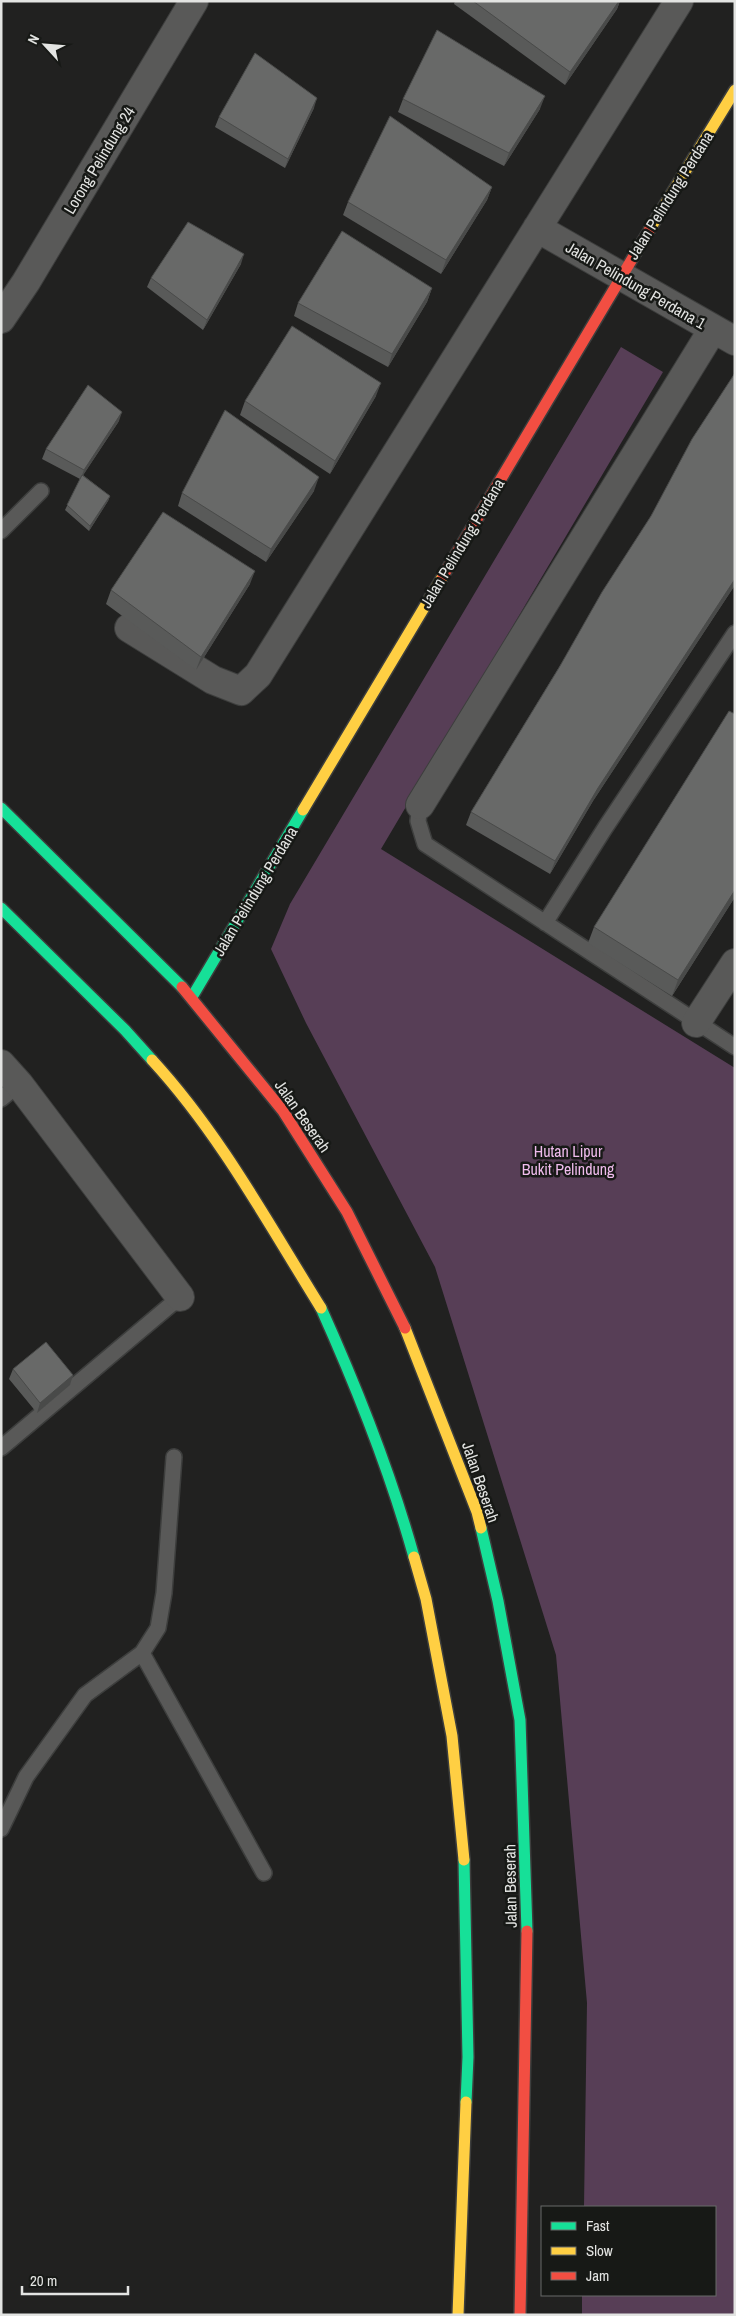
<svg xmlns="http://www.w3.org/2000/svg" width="736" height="2316" font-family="'Archivo Narrow',sans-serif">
	<rect width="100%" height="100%" fill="#212120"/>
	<path fill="#573e56" d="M621,347L663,372L381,849L735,1068V2315H582V2295H715V2207H584L587,2003L556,1655L435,1267L306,1023L271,949L290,904Z"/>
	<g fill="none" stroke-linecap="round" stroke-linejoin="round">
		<defs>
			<path id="lane" d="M1,531L41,491
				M420,805L418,821L425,844L735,1047
				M545,923L605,828L735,633
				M1,1099L19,1084
				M1,1448L180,1297
				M142,1653L264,1873
				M1,1829L26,1777L85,1695L142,1653L158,1628L164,1593L174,1457"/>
			<path id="street" d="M537,228L735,341
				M1,319L26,282L194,1
				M129,628L213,680L241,691L258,675L679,1
				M420,805L713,329
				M696,1023L735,963
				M1,1064L19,1084L180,1297"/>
			<path id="fast" d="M1,808L182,987
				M1,908L125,1030L152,1060
				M192,997L303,810
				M321,1308C357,1388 390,1471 414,1557
				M481,1528L498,1601L520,1720L527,1931
				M464,1860L468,2057L466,2102"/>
			<path id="slow" d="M650,229L735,90
				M303,810L443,576
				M152,1060C220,1134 268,1223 321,1308
				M405,1328L477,1512L481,1528
				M414,1557L426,1599L452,1736L464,1860
				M458,2315L466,2102"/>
			<path id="jam" d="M443,576L650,229
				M182,987L283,1111L347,1212L405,1328
				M520,2315L527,1931"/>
		</defs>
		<use href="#lane" stroke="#3d3e3d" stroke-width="18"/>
		<use href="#street" stroke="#3d3e3d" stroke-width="30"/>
		<use href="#fast" stroke="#3d3e3d" stroke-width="14"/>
		<use href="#slow" stroke="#3d3e3d" stroke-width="14"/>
		<use href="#jam" stroke="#3d3e3d" stroke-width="14"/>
		<use href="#lane" stroke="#595958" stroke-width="15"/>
		<use href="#street" stroke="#595958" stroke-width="28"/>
		<use href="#fast" stroke="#16e098" stroke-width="11"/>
		<use href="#slow" stroke="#ffcf43" stroke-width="11"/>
		<use href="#jam" stroke="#f24e42" stroke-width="11"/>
	</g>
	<path fill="#595a59" d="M455,1H620L617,9L565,85L454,4Z
		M403,99L540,109L504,166L398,112Z
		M314,108L285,168L215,127L219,117Z
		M492,187L487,200L441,274L343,215L348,202Z
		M241,264L203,330L147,287L151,278Z
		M432,288L427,302L388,367L294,316L298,303Z
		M735,373V585L593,801L550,874L466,825L471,812L651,516Z
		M376,396L330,474L240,415L245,401Z
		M119,421L83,475L110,496L108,501L89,531L65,510L80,479L42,459L46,449Z
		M314,491L266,562L178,506L182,493Z
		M250,584L196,670L106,604L111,590Z
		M735,714V897L672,996L588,943L594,927Z
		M13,1369L73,1375L70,1385L37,1413L9,1379Z"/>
	<path fill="#494a49" d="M619,1H620L617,9L565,85L570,72Z
		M545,96L540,109L504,166L509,153Z
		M317,98L314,108L285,168L288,159Z
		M492,187L487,200L441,274L446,260Z
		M244,254L241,264L203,330L207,320Z
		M432,288L427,302L388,367L392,354Z
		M381,383L376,396L330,474L335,461Z
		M122,412L119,421L80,480L84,470Z
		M319,477L314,491L266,562L271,549Z
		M110,496L108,501L89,531L90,526Z
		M255,571L250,584L196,670L201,657Z
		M735,579V585L593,801L550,874L555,861L598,788Z
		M735,890V897L672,996L678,980Z
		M73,1375L70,1385L37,1413L40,1403Z"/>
	<path fill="#686968" stroke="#494a49" d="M473,1H619L570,72Z
		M437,30L545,96L509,153L403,99Z
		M255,53L317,98L288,159L219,117Z
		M390,116L492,187L446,260L348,202Z
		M188,222L244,254L207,320L151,278Z
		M342,231L432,288L392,354L298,303Z
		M292,326L381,383L335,461L245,401Z
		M735,373V579L598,788L555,861L471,812L560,666L602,592L651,516L692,439Z
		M88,385L122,412L84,470L46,449Z
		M225,410L319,477L271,549L182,493Z
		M82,475L110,496L90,526L67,505Z
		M163,512L255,571L201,657L111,590Z
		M729,711L735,714V890L678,980L594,927Z
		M46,1342L73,1375L40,1403L13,1369Z"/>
	<g text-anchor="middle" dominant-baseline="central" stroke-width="5" stroke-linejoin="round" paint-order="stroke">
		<g font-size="16" fill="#e3e4e2" stroke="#171916">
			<text transform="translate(99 160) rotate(-59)">Lorong Pelindung 24</text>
			<text transform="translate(670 195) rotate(-58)">Jalan Pelindung Perdana</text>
			<text transform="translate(636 285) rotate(30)">Jalan Pelindung Perdana 1</text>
			<text transform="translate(462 543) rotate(-59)">Jalan Pelindung Perdana</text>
			<text transform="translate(255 891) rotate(-59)">Jalan Pelindung Perdana</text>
			<text transform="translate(303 1116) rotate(55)">Jalan Beserah</text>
			<text transform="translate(481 1482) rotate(71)">Jalan Beserah</text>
			<text transform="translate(510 1886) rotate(-91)">Jalan Beserah</text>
		</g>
		<g font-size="16" fill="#efbbec" stroke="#171916">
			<text x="568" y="1151">Hutan Lipur<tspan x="568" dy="18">Bukit Pelindung</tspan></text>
		</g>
	</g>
	<rect width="736" height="2316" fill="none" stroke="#e3e4e2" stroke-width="5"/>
	<rect x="541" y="2206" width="175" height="90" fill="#171916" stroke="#696a68"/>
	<rect x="551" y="2222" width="25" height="8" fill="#16e098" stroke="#696a68"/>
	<text x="586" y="2231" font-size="15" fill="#e3e4e2">Fast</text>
	<rect x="551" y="2247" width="25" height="8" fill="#ffcf43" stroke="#696a68"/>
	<text x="586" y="2256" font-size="15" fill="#e3e4e2">Slow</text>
	<rect x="551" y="2272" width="25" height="8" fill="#f24e42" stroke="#696a68"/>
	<text x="586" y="2281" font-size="15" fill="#e3e4e2">Jam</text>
	<g transform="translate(45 45) rotate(296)" stroke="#171916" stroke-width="4" paint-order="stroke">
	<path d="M0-4L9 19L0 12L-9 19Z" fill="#e3e4e2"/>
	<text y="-8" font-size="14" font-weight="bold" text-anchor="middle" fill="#e3e4e2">N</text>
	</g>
	<path d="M22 2286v8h106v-8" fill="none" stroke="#e3e4e2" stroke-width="2.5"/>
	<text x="30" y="2286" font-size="15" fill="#e3e4e2" stroke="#171916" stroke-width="4" paint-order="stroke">20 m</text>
</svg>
